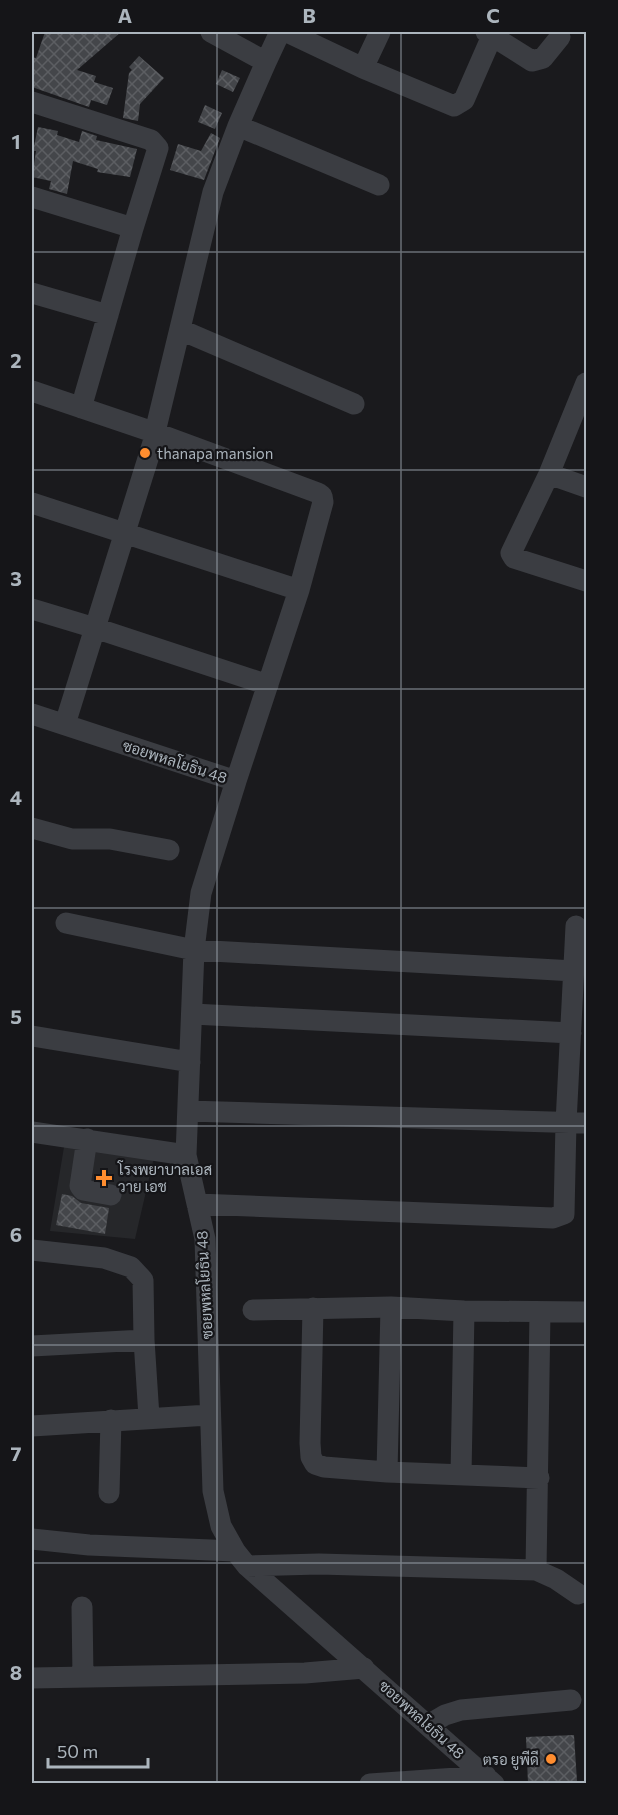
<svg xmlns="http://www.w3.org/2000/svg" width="618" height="1815" font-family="Commissioner,Sarabun,sans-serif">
	<defs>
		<pattern id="building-cross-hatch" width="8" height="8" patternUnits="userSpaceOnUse" patternTransform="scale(1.5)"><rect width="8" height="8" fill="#44464a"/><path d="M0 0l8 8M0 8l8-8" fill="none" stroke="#5c5e62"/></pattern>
	</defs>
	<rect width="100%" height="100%" fill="#1a1a1d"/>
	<path fill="#26272a" d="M65,1141L154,1157L135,1239L50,1231Z"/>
	<path fill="url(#building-cross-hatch)" d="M45,32H121L77,70L96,76L94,82L113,88L107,105L91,100L89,107L32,87V57L36,58Z
		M139,56L164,78L140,104L138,121L123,118L129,73L132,70L129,67Z
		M222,70L240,78L233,92L216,84Z
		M205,105L222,113L215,129L198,122Z
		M38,127L58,131L57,135L79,142L82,131L97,136L96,140L137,149L130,177L97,172L98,169L73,161L67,194L49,189L51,181L32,177L36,151H33Z
		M211,133L220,138L204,180L170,170L178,144L201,151Z
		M62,1194L72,1196L81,1203L109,1208L105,1234L56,1225Z
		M574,1735L577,1781L528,1783L526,1737Z"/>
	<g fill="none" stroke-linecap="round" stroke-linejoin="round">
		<path stroke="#3b3d42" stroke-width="21" d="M211,32L266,62L280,32
			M287,32L363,68L454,106L464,100L492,36
			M486,32L532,61L543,58L560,37
			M363,68L380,32
			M32,102L151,140L158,148L133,228L81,408
			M238,126L379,185
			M32,197L133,228
			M32,293L108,315
			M181,330L354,404
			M586,383L549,474L511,553L514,558L586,581
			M32,391L156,433L318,493L322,496L323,502L299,590L236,781
			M155,432L213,192L238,126L266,62
			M549,474L586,487
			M32,503L299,590
			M32,609L95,628L268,685
			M32,714L236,781L201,893L194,950L186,1155L205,1239L213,1491L221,1526L235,1551L247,1566L494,1784
			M65,724L156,433
			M32,828L72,839H110L169,850
			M66,923L194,950L574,971
			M193,1014L571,1033
			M32,1036L190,1062
			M188,1111L586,1123
			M32,1132L186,1155
			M87,1139L80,1186L83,1190L111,1195
			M197,1204L553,1218L564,1214L566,1123L576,926
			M32,1250L104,1258L131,1267L143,1280L144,1340L149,1417
			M313,1308L310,1443L311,1457L315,1464L324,1467L387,1472L539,1478
			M253,1310L391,1307L464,1311L586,1312
			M32,1346L144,1340
			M32,1426L209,1415
			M387,1472L391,1307
			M461,1475L464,1311
			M109,1493L111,1420
			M32,1539L89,1545L235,1551
			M247,1566L319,1564L536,1570L556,1579L578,1594
			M536,1570L540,1312
			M82,1607L83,1677
			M32,1678L305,1673L364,1668
			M428,1725L445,1715L461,1710L571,1700
			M370,1784L486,1776"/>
	</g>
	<path fill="none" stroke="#acb5bd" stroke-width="1.5" stroke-opacity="0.55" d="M217,32V1784M401,32V1784M32,252H586M32,470H586M32,689H586M32,908H586M32,1126H586M32,1345H586M32,1563H586"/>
	<g fill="#ff8d2f" stroke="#151518" stroke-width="2">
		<circle cx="145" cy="453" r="6"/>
		<path d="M101 1169h6v6h6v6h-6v6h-6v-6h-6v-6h6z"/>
		<circle cx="551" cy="1759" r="6"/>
	</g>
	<g text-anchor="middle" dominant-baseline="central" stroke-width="4.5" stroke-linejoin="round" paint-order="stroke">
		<g font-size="15" fill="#acb5bd" stroke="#151518" text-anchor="start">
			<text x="157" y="453">thanapa mansion</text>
			<text x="118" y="1169">โรงพยาบาลเอส<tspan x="118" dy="17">วาย เอช</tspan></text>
			<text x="539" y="1759" text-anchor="end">ตรอ ยูพีดี</text>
		</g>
		<g font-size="15" fill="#acb5bd" stroke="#151518">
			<text transform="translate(175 761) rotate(18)">ซอยพหลโยธิน 48</text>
			<text transform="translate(204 1285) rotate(-93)">ซอยพหลโยธิน 48</text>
			<text transform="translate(422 1719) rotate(42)">ซอยพหลโยธิน 48</text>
		</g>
	</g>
	<rect width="618" height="1815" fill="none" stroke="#151518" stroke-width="66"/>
	<path d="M48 1758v9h100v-9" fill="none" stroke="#acb5bd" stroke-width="3"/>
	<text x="57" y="1758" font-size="18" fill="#acb5bd" stroke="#151518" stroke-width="4.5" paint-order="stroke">50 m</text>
	<rect x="33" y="33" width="552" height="1749" fill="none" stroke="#acb5bd" stroke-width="2"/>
	<g font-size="20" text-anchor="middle" font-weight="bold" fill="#acb5bd">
		<text x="125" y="23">A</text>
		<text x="309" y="23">B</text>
		<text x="493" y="23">C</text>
		<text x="16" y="149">1</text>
		<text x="16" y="368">2</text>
		<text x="16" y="586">3</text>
		<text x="16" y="805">4</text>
		<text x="16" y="1024">5</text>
		<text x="16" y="1242">6</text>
		<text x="16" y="1461">7</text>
		<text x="16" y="1680">8</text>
	</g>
</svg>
